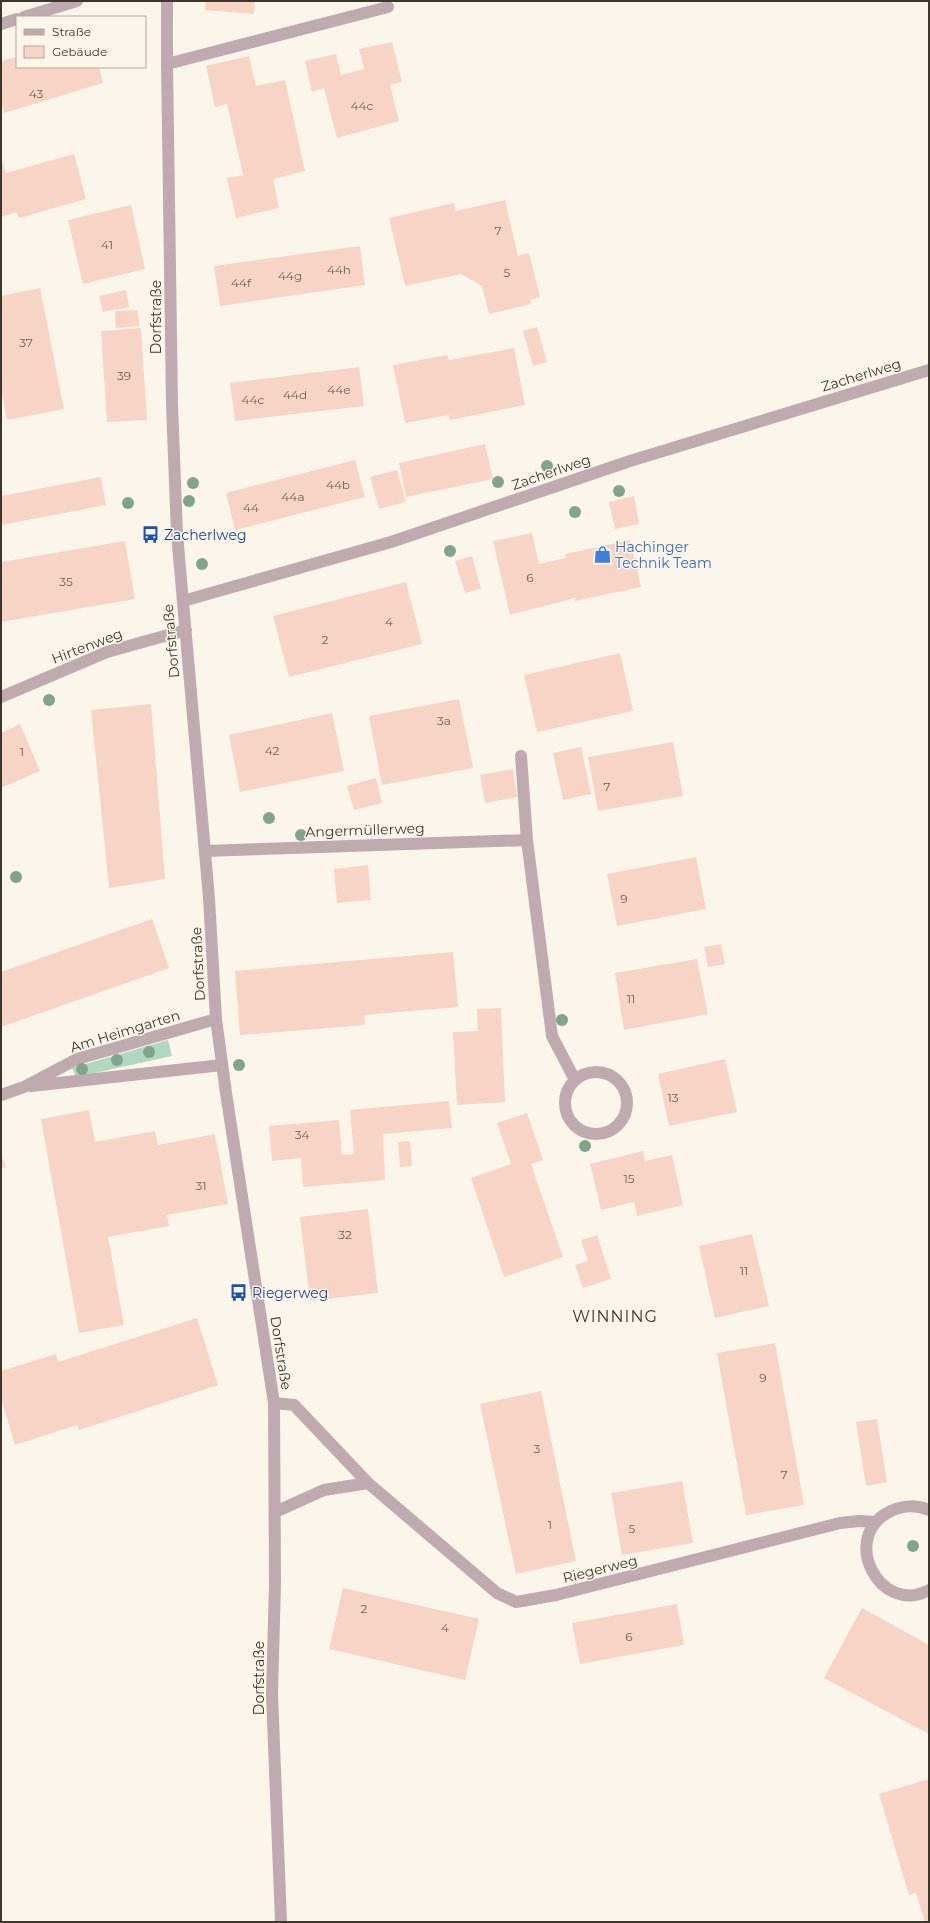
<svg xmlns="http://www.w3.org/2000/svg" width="930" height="1923" font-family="Montserrat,sans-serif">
	<rect width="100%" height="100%" fill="#fcf6ea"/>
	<path fill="#b0d7c0" d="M168,1040L172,1056L76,1077L72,1068Z"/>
	<path fill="#f8d4c7" d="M206,1H255L254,14L205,10Z
		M392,42L402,82L390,85L399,121L337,138L324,88L312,92L305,61L336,54L341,75L364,69L359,49Z
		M249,56L256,86L285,80L305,171L273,179L279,208L236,218L227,178L243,175L227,104L215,107L206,66Z
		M17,57V67H99L103,83L4,113L1,103V61Z
		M74,154L86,199L19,218L17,212L1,217V156L6,173Z
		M505,200L518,256L529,253L540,297L530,300L531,304L489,314L482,286L461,274L405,286L389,218L454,203L456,211Z
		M131,205L145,269L83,284L68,220Z
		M360,246L365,285L220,306L214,266Z
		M40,288L64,409L7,420L1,389V296Z
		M126,290L129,307L103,312L99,296Z
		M138,310L139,326L116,328L115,311Z
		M537,327L547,362L533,366L523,331Z
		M141,328L147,420L107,422L101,331Z
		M514,348L525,405L450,420L449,415L405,423L393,365L447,355L449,360Z
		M359,367L364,406L235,421L230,383Z
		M485,444L493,479L406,497L399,463Z
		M355,460L365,497L235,530L226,493Z
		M397,470L406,502L379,509L370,477Z
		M101,477L106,505L1,525V496Z
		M634,496L639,524L615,529L609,502Z
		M532,533L539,564L566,558L565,554L630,540L641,587L575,601V598L510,615L493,541Z
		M125,541L135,599L1,622V562Z
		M472,556L481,589L465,593L455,561Z
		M406,582L422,644L289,677L273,616Z
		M620,653L633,711L537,732L524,675Z
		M459,699L473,768L382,785L369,716Z
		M151,704L165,879L109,888L91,710Z
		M332,713L344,771L240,792L229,735Z
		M20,724L40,771L1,788V733Z
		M673,742L683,796L598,811L588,757Z
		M581,747L591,794L563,800L553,753Z
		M513,769L517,797L485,803L480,775Z
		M376,778L382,803L354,810L347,786Z
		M696,857L706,909L617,926L607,874Z
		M368,865L371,900L337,903L334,869Z
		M152,919L169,968L1,1027V972Z
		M721,944L725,964L708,967L704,947Z
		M453,952L458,1007L364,1015L365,1025L240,1035L235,971Z
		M697,959L708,1014L624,1030L615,973Z
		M501,1008L505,1102L457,1105L453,1032L478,1031L477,1009Z
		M725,1059L737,1112L669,1126L658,1074Z
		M449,1101L452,1128L383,1134L385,1180L303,1187L301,1158L272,1161L269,1126L339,1120L342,1155L354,1154L350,1110Z
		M89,1110L95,1142L155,1131L158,1145L215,1134L228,1204L167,1215L169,1226L108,1237L124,1325L79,1333L41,1119Z
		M527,1113L543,1160L531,1164L563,1257L504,1277L471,1178L511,1164L497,1123Z
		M410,1141L412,1166L400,1167L398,1142Z
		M643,1151L645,1161L672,1155L683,1205L637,1216L634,1202L601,1210L590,1164Z
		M1,1155L6,1167L1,1169Z
		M368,1209L378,1293L310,1301L300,1217Z
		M752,1234L769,1306L715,1318L699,1246Z
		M597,1235L611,1279L583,1288L575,1265L588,1261L581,1240Z
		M197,1318L218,1385L79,1430L77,1425L15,1445L1,1399V1371L56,1354L58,1362Z
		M775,1343L804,1505L746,1515L717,1353Z
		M541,1391L576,1561L516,1574L480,1404Z
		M877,1419L887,1482L866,1486L856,1422Z
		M682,1481L693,1543L622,1555L611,1493Z
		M343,1588L479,1619L465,1680L329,1649Z
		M677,1604L684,1645L580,1664L572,1623Z
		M862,1608L929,1645V1734L824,1678Z
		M929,1779V1922H925L916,1893L909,1895L879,1794Z"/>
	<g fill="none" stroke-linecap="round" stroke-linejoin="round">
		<path stroke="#bfaaaf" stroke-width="12" d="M167,64L388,7
			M274,1403L294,1405L368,1483L497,1593L516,1602L556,1595L840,1523L859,1521L876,1522
			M275,1512L324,1490L368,1483"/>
		<path stroke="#bfaaaf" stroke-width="12" d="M167,1V64L172,405L177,534L209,898L216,1019L226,1093L274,1403L275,1583L272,1694L281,1922
			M24,17L77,1
			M1,24L17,19
			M183,601L391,542L630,461L929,370
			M1,697L107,652L186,630
			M521,756L527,840L552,1036L575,1080
			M205,851L527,840
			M565 1103a31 31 0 1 1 62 0a31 31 0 1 1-62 0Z
			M31,1086L222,1065
			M1,1095L24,1087L77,1059L216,1019
			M929,1510C917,1505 903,1505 891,1511C838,1536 880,1617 929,1590"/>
	</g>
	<g fill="#80a48c">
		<circle cx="547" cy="466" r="6"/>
		<circle cx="498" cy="482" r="6"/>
		<circle cx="193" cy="483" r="6"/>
		<circle cx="619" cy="491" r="6"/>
		<circle cx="189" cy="501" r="6"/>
		<circle cx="128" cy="503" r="6"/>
		<circle cx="575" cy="512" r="6"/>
		<circle cx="450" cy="551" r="6"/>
		<circle cx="202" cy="564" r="6"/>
		<circle cx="49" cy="700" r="6"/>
		<circle cx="269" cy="818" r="6"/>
		<circle cx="301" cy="835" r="6"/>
		<circle cx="16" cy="877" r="6"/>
		<circle cx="562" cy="1020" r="6"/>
		<circle cx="149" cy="1052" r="6"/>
		<circle cx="117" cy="1060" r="6"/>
		<circle cx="239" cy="1065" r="6"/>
		<circle cx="82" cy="1069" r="6"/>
		<circle cx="585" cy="1146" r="6"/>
		<circle cx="913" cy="1546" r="6"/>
	</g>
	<defs>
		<symbol id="bus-bare" viewBox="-9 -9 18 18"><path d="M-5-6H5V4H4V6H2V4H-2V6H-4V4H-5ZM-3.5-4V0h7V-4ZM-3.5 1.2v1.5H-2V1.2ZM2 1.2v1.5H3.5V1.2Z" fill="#1a4fb4" stroke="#fcf6ea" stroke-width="2.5" paint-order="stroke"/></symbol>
		<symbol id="shop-bare" viewBox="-9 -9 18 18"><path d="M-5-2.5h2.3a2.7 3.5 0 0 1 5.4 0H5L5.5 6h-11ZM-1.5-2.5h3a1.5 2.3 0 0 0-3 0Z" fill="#3f7fe0" stroke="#fcf6ea" stroke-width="2.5" paint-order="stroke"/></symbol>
	</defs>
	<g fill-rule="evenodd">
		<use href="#bus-bare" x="138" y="522" width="25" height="25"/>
		<use href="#shop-bare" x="590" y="542" width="25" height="25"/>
		<use href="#bus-bare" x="226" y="1280" width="25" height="25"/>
	</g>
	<g text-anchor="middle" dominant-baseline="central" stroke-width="3" stroke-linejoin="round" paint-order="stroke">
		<g font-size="12" fill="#6c5e52">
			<text x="36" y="93">43</text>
			<text x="362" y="105">44c</text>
			<text x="498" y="230">7</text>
			<text x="107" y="244">41</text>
			<text x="339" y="269">44h</text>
			<text x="507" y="272">5</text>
			<text x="290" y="275">44g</text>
			<text x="241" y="282">44f</text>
			<text x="26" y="342">37</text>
			<text x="124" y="375">39</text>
			<text x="339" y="389">44e</text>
			<text x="295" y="394">44d</text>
			<text x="253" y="399">44c</text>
			<text x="338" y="484">44b</text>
			<text x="293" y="496">44a</text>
			<text x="251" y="507">44</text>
			<text x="530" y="577">6</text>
			<text x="66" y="581">35</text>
			<text x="389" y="621">4</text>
			<text x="325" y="639">2</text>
			<text x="444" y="720">3a</text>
			<text x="272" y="750">42</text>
			<text x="22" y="751">1</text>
			<text x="607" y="786">7</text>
			<text x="624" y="898">9</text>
			<text x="631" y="998">11</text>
			<text x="673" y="1097">13</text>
			<text x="302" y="1134">34</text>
			<text x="629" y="1178">15</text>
			<text x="201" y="1185">31</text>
			<text x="345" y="1234">32</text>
			<text x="744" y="1270">11</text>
			<text x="763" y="1377">9</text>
			<text x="537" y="1448">3</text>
			<text x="784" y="1474">7</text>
			<text x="550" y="1524">1</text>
			<text x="632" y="1528">5</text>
			<text x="364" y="1608">2</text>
			<text x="445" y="1627">4</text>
			<text x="629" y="1636">6</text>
		</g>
		<g font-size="14" fill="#3d372b" stroke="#fcf6ea">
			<text transform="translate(156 317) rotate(-90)">Dorfstraße</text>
			<text transform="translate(861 375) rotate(-17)">Zacherlweg</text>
			<text transform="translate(551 472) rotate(-19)">Zacherlweg</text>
			<text transform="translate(171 641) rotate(-95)">Dorfstraße</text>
			<text transform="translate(87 646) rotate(-21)">Hirtenweg</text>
			<text transform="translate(365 830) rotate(-2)">Angermüllerweg</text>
			<text transform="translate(198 964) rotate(-93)">Dorfstraße</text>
			<text transform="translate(125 1031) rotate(-17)">Am Heimgarten</text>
			<text transform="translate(281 1353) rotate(81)">Dorfstraße</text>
			<text transform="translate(600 1569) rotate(-14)">Riegerweg</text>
			<text transform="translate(259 1678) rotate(-90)">Dorfstraße</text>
		</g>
		<g font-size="14" fill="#164399" stroke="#fcf6ea" text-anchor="start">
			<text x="164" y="535">Zacherlweg</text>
			<text x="252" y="1293">Riegerweg</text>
		</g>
		<g font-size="14" fill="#366cbe" stroke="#fcf6ea" text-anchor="start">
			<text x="615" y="547">Hachinger<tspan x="615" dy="16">Technik Team</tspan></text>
		</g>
		<g font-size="16" letter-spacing="1" fill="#3d372b" stroke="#fcf6ea">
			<text x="615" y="1316">WINNING</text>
		</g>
	</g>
	<rect width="930" height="1923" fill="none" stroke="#3d372b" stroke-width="4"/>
	<rect x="16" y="16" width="130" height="52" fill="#fcf6ea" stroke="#b0aa9e"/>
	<rect x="24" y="29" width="20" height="6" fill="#bfaaaf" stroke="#b0aa9e"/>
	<text x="52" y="36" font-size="12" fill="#3d372b">Straße</text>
	<rect x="24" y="46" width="20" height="12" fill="#f8d4c7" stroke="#b0aa9e"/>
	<text x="52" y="56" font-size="12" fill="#3d372b">Gebäude</text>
</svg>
